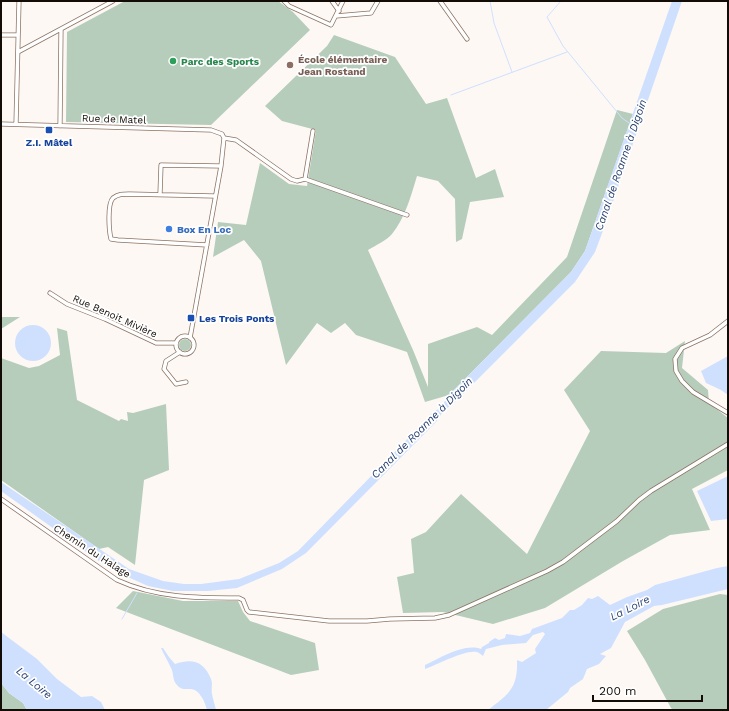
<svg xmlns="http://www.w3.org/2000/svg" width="729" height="711" font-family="'Work Sans',sans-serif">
	<rect width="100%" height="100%" fill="#fdf8f4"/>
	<path fill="#b6cdbb" d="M125,1H278L293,12L310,30L211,125L66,122L67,32Z
		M334,35L395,57L426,104L447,98L476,178L495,169L504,197L470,202L462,239L456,242L455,199L438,181L417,176C411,196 405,218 392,234C386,241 376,245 368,250L413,350L428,387V344L477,327L492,335L567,257L617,110L633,114L585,251L571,272L449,395L425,402L407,352L356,335L345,323L331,333L317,323L286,365L261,261L244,240L213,257L218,222L246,225L260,163L289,184L307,186L316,130L282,121L265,106L327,46Z
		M1,317H20L1,329Z
		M57,328L67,331L77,400L119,421L121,419L128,421L127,412L133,413L166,404L169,470L144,480L135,565L108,547L99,549L1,480V358L29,368L39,366L60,355Z
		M179 345a6 6 0 1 1 12 0a6 6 0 1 1-12 0Z
		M685,341L682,368L708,390L709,403L728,418V470L692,489L710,530L670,535L623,561L545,608L493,624L443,612L403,613L397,577L414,573L411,539L426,532L461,494L527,554L590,431L564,390L601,351L666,353Z
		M133,591L183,601H238L243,612L250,621L315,643L319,670L291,675L116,608Z
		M720,594L728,595V710H673L671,708L645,660L627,631L663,609Z
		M1,683L9,693L23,703L27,710H1Z"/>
	<path fill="#cfe0ff" d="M672,1H682L604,228L595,252L575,282L453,404L444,410L436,422L306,553L282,569L237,588L208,591H173L148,586L121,574L99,561L1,491V482L129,569L163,581L184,584H201L239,579L279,563L298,551L421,425L431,414L441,407L449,395L571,272L585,251Z
		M15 343a18 18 0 1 1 36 0a18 18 0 1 1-36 0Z
		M728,356V395L721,390L706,383L701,371Z
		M728,476V519L711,521L697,491Z
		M728,566V589L662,605L654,606L625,622L611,648L600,654L606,656L599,664L587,669L583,679L570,688L568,692L546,710H488C509,694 518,688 517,660L522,662L536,653L535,649L545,634L543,632L533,635L526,643L502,645L486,649L483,656C481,654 479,653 477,652C466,649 436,665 425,669V665C441,658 463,643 481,649L482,647L489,643V642L495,638L499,640L505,638L506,634L520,636L530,633L532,629L562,618L570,610H574L582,605L588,598L592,599L598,596L610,605L627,597L647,590L655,585L717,568Z
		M1,632L37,659L57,679L81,697L92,696L101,702L105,710H27L23,703L9,693L1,683Z
		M161,648H163L169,657L175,664C192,658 204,661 211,679C213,683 211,689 212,694C213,700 215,705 216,710H207C205,702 200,690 191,689C185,689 181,690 177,685C172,680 174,673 171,668C168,661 164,655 161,648Z"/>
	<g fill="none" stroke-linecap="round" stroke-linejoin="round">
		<path stroke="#cfe0ff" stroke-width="1" d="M490,1L494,23L512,72
			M561,1L547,17L563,46L622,118L629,123
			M451,95L567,52
			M122,619L137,593"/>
		<defs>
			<path id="minor" d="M284,1L289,6L331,25L343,1
				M332,1L339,11
				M440,1L467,39
				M336,16L371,13L378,1
				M1,35H18
				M18,52L113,1
				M1,124L211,130L222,134L224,138
				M16,124L19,1
				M60,126L61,29
				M224,138L236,140L291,179L297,181L305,179L407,215
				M305,179L313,131
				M160,194L161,165L221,166
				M207,245L118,240L111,239C109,231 107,204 113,198C118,194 123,194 129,194L214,196
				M50,293L67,304L105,319L156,343H176
				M728,321L710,335L682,348L675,359L676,371L682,381L693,392L728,413
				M176 345a9 9 0 1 1 18 0a9 9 0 1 1-18 0Z
				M190,338L221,166L224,138
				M180,352L166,361L164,369L176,384L186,382
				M1,499L117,580C156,598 197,598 239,598L243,600L247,610L249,612L329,621H367L390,619L435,618L449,615L547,571L563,562L617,521L639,500L651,491L728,444"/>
		</defs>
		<use href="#minor" stroke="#8b7364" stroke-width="5"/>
		<use href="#minor" stroke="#fff" stroke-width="3.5"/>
	</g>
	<circle fill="#2e9e5b" stroke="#fff" stroke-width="1.5" cx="173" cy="61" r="4"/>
	<circle fill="#8d6e63" stroke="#fff" stroke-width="1.5" cx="290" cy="65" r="4"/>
	<g fill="#1a4fb4" stroke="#fff" stroke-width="1.5">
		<rect x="45" y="126" width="8" height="8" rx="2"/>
		<rect x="187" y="314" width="8" height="8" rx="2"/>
	</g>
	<circle fill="#3f7fe0" stroke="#fff" stroke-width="1.5" cx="169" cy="229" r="4"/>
	<g text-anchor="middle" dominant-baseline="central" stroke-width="3.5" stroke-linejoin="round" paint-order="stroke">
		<g font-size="10" font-weight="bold" fill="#785e54" stroke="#fff" text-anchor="start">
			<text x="298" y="59">École élémentaire<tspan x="298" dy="12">Jean Rostand</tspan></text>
		</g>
		<g font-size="10" font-weight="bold" fill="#27864d" stroke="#fff" text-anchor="start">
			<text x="181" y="61">Parc des Sports</text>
		</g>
		<g font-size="10" fill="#130b06" stroke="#fff">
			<text transform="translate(114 119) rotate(2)">Rue de Matel</text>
			<text transform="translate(115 316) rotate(24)">Rue Benoit Mivière</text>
			<text transform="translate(92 551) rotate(33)">Chemin du Halage</text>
		</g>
		<g font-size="10" font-weight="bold" fill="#164399" stroke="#fff">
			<text x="49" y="142">Z.I. Mâtel</text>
			<text x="199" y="318" text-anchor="start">Les Trois Ponts</text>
		</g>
		<g font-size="10" font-weight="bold" fill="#366cbe" stroke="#fff" text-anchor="start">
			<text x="177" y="229">Box En Loc</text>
		</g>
		<g font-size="11" font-style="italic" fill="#274070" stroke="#fff">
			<text transform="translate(621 165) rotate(-71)">Canal de Roanne à Digoin</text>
			<text transform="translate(422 428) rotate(-45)">Canal de Roanne à Digoin</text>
			<text transform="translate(630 608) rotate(-27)">La Loire</text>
			<text transform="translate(34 683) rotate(40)">La Loire</text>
		</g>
	</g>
	<rect width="729" height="711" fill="none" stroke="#130b06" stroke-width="4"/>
	<path d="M593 695v6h109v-6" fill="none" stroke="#130b06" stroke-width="2"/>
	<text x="599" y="695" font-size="12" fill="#130b06" stroke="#ffffff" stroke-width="3" paint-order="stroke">200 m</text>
</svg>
